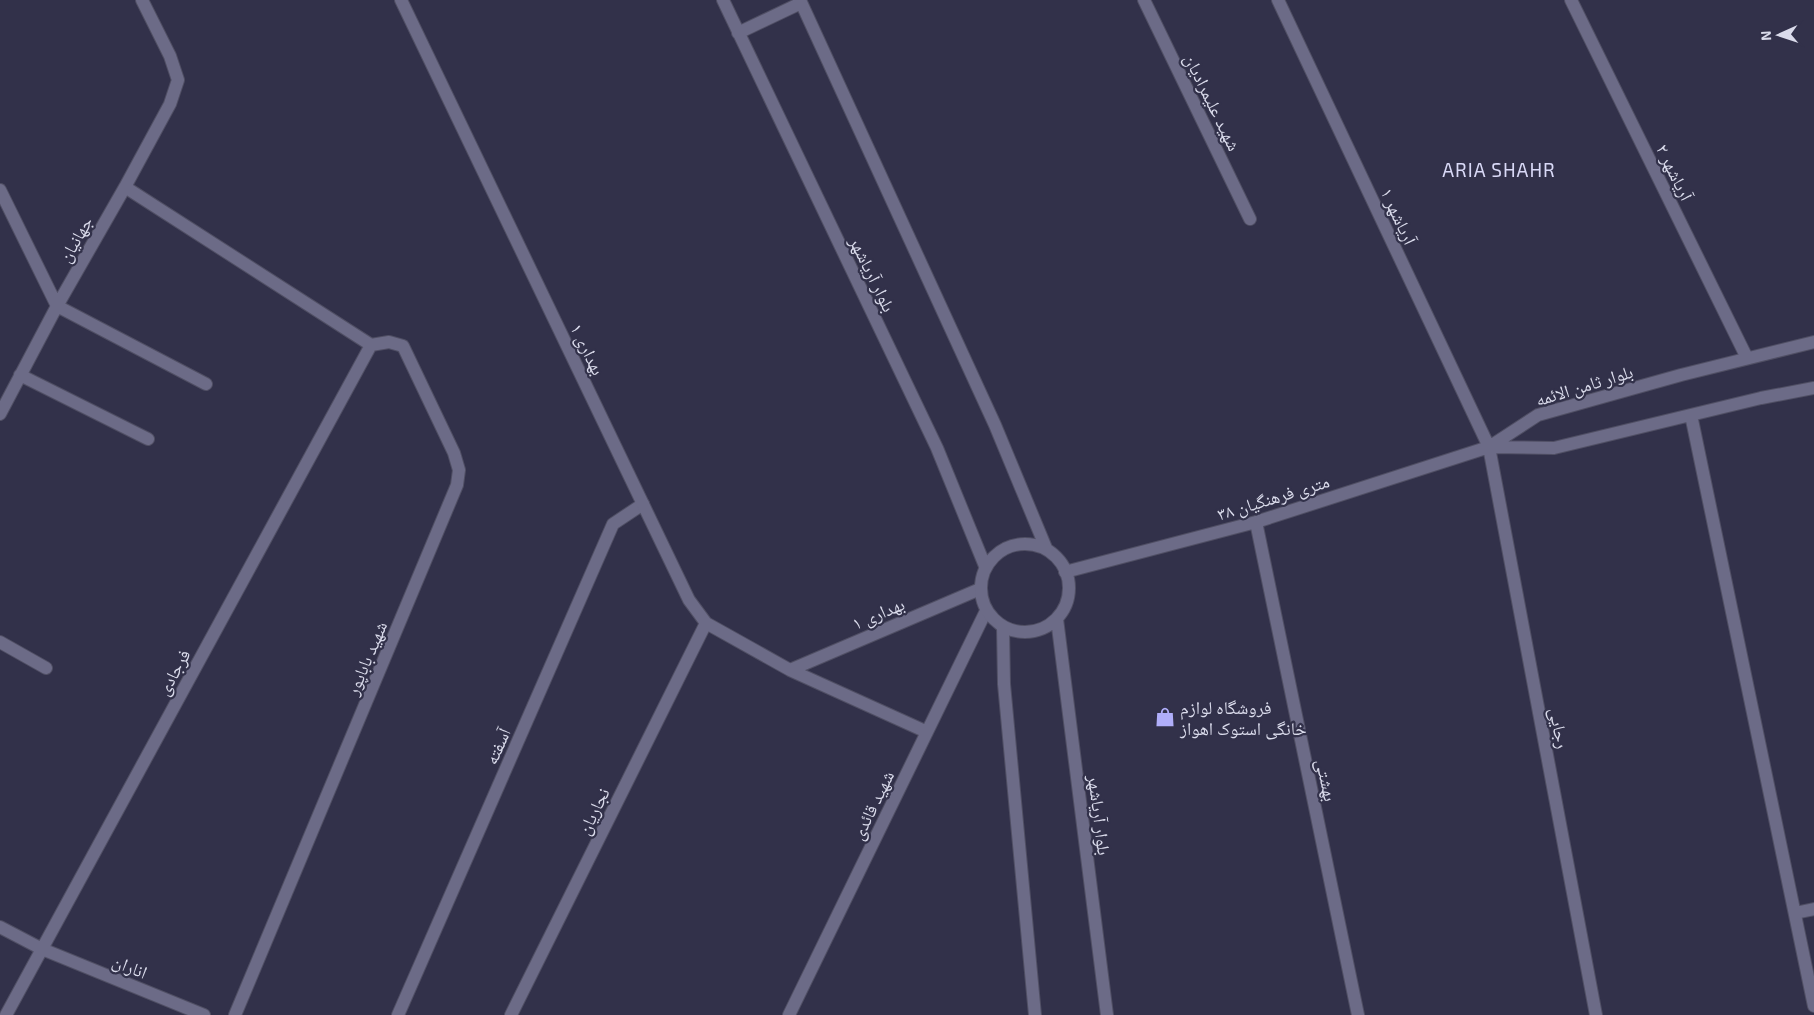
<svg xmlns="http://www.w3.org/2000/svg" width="1814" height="1015" font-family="'Exo 2','Noto Naskh Arabic',sans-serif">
	<rect width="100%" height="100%" fill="#32314a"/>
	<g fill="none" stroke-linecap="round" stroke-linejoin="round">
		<defs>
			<path id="service" d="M398,1015L613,524L643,504"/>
			<path id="minor" d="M401,0L689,600L706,623L790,670L980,589
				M1144,0L1250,219
				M1278,0L1489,447L1596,1015
				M1571,0L1747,358
				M125,187L371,345
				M0,190L57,306L206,384
				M20,375L148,439
				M0,414L57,306L125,187L170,104L178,80L170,56L142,0
				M1691,415L1814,1006
				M1489,447L1554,448L1761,398L1814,388
				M1256,522L1358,1015
				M1065,572L1256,522L1489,447L1538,415L1681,375L1814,342
				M0,642L46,668
				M790,670L927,732
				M1795,913L1814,909
				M0,927L42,949L204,1015
				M6,1015L371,345
				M235,1015L457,485L459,470L454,453L403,346L389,342L371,345
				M511,1015L706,623
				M789,1015L986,611"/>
			<path id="tertiary" d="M723,0L937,448L985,566
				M800,0L995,425L1046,548
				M738,33L801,3
				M981 588a44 44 0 1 1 88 0a44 44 0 1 1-88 0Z
				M1057,619L1107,1015
				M1003,627L1004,684L1035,1015"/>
		</defs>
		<use href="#service" stroke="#504f64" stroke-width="14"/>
		<use href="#minor" stroke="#504f64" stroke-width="14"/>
		<use href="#tertiary" stroke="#504f64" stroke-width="14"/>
		<use href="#service" stroke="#6c6b87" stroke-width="12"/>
		<use href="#minor" stroke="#6c6b87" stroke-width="12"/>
		<use href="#tertiary" stroke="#6c6b87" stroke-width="12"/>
	</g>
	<defs>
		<symbol id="shop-bare" viewBox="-9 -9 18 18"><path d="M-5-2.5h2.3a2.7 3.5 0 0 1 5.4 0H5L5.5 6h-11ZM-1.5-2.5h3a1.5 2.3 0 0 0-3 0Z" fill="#b0aefa" stroke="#32314a" stroke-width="2.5" paint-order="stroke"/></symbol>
	</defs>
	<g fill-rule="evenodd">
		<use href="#shop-bare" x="1151" y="703" width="28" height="28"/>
	</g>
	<g text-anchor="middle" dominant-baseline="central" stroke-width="4.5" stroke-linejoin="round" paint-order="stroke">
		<g font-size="18" fill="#dadbeb" stroke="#32314a">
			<text transform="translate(1213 102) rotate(64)">شهید علیمرادیان</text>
			<text transform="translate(1675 172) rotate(64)">آریاشهر ۲</text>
			<text transform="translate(1399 216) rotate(65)">آریاشهر ۱</text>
			<text transform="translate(75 239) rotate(-60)">جهانیان</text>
			<text transform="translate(873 274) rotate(64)">بلوار آریاشهر</text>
			<text transform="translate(588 349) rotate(64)">بهداری ۱</text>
			<text transform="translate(1584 385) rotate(-17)">بلوار ثامن الائمه</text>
			<text transform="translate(1273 497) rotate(-17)">۳۸ متری فرهنگیان</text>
			<text transform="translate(878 613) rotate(-23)">بهداری ۱</text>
			<text transform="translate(366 658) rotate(-67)">شهید باباپور</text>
			<text transform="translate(173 672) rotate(-61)">فرجادی</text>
			<text transform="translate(1560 728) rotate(79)">رجایی</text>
			<text transform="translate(497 746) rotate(-66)">آسفته</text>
			<text transform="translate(1327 780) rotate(78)">بهشتی</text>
			<text transform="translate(872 805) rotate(-64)">شهید قائدی</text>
			<text transform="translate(593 811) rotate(-64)">نجاریان</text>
			<text transform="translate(1100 815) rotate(83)">بلوار آریاشهر</text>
			<text transform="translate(130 966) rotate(22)">اناران</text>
		</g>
		<g font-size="18" fill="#dadbeb" stroke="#32314a" text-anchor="start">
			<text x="1180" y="707">فروشگاه لوازم<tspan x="1180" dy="21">خانگی استوک اهواز</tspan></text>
		</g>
		<g font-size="19" letter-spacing="1" fill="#d9d9f7" stroke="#32314a">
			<text x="1499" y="169">ARIA SHAHR</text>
		</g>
	</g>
	<g transform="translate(1779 35) rotate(267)" stroke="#32314a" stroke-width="4" paint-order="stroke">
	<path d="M0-4L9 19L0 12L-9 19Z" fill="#dadbeb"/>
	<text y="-8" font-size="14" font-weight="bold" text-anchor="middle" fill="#dadbeb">N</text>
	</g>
</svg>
